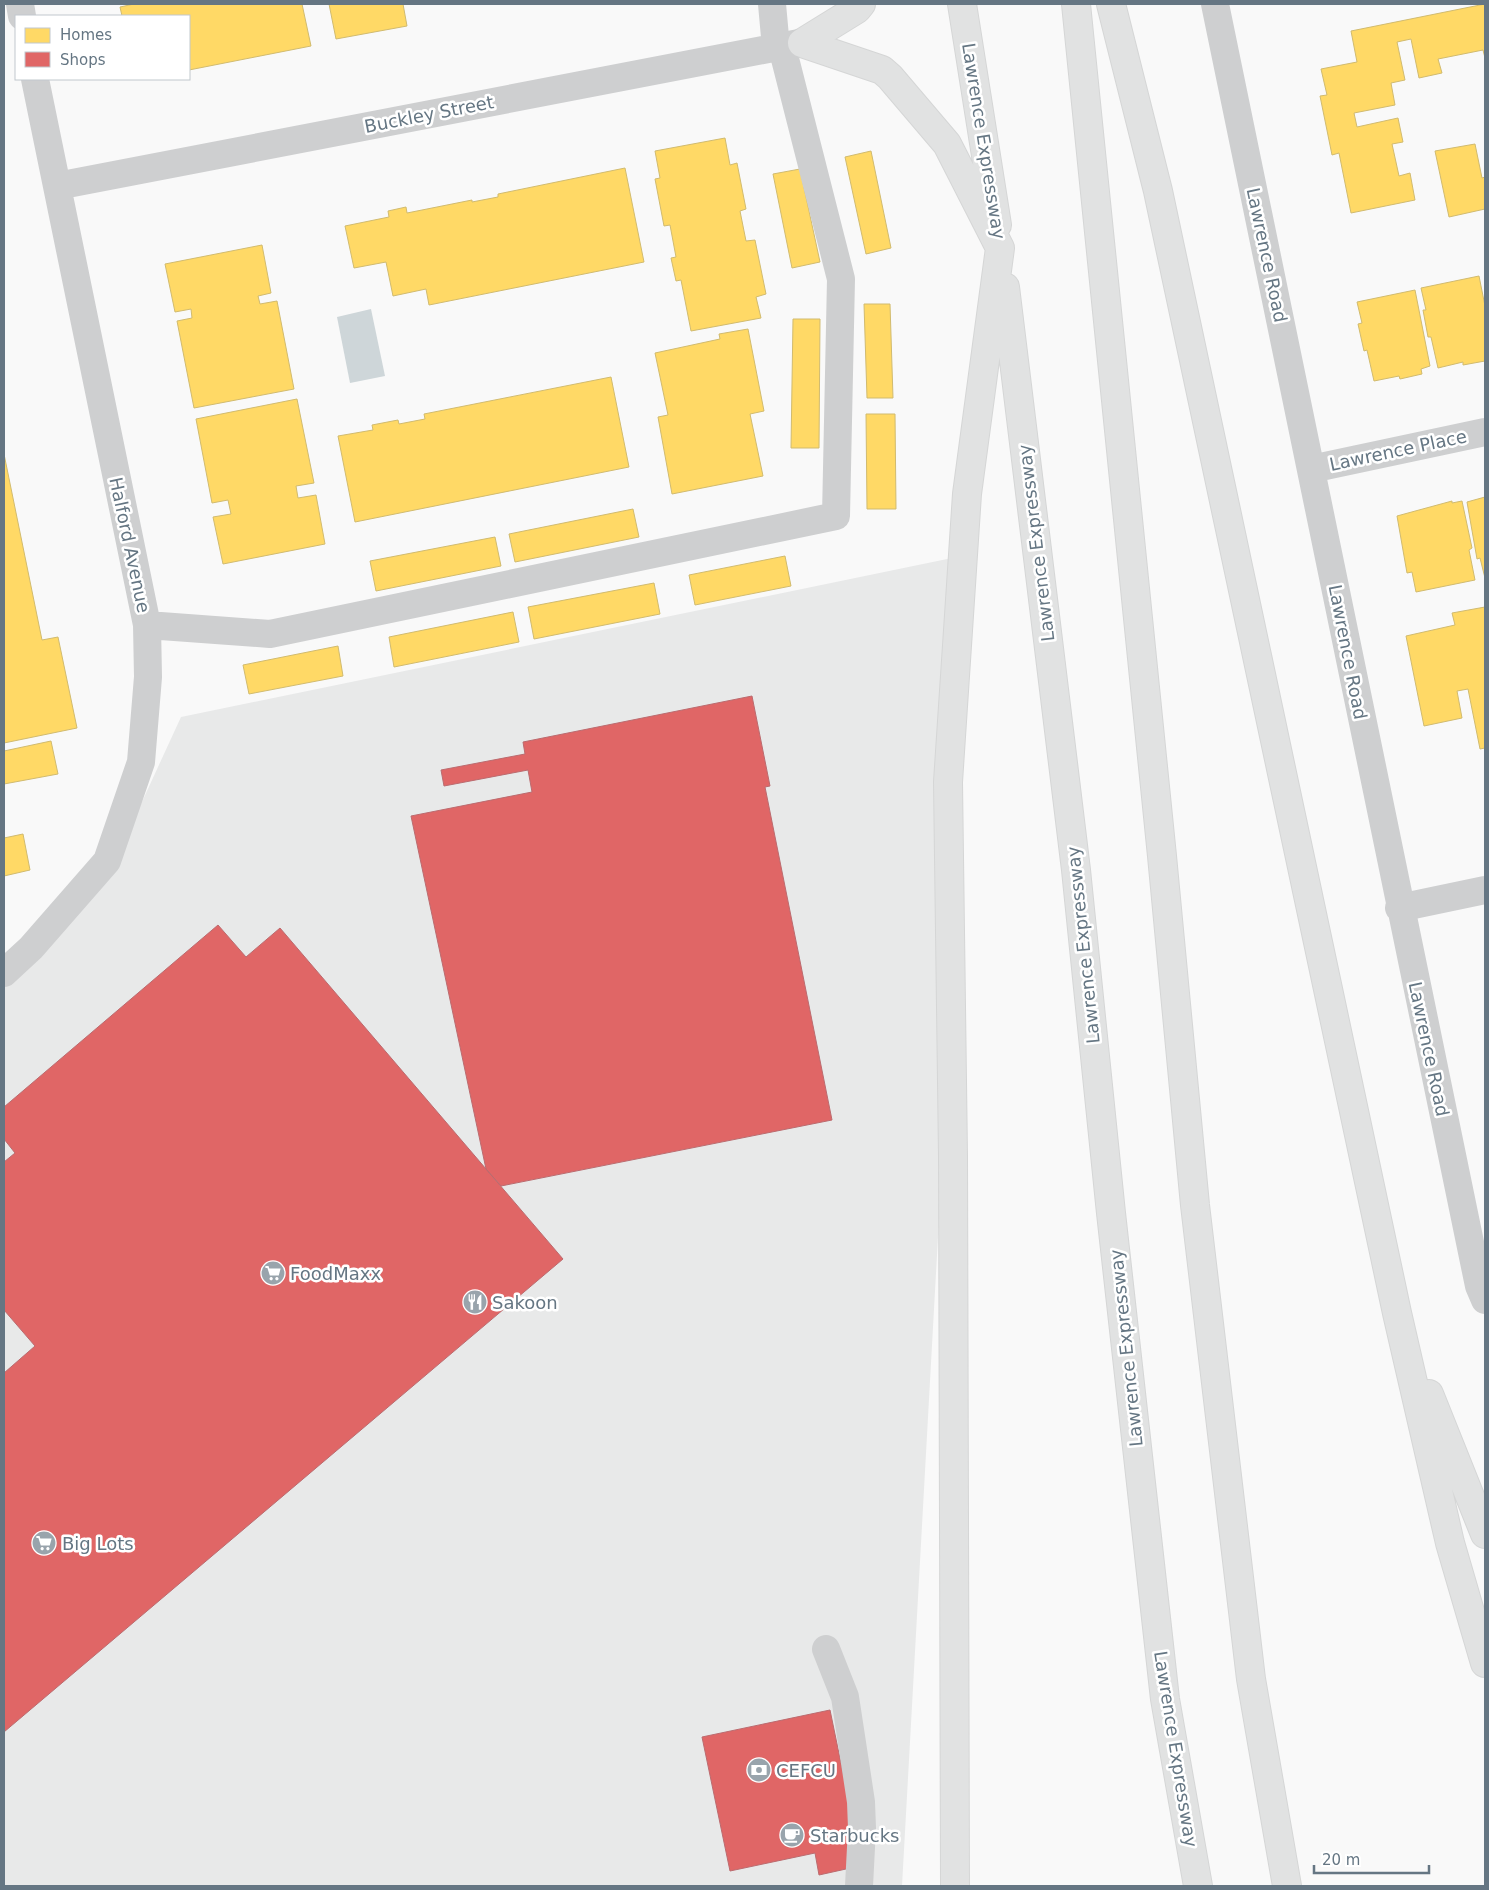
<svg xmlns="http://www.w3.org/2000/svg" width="1489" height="1890" font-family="'DejaVu Sans',sans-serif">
	<rect width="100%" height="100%" fill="#f9f9f9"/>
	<path fill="#e8e9e9" d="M952,558L942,1165L902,1886H4V980L112,867L181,717Z"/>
	<path fill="#ced6d9" d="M371,309L385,376L350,383L337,317Z"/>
	<path fill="#ffd966" stroke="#d1bb6f" d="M134,4H302L311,46L189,70V16H122L120,7Z
		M329,4H403L407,26L336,39Z
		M1485,4V58L1483,50L1438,59L1442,73L1419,78L1411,39L1397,42L1405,80L1391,83L1395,105L1354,113L1357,127L1398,118L1403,142L1392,144L1399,176L1410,173L1415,200L1351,213L1339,153L1332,155L1320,96L1327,95L1321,69L1357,62L1351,31Z
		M725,138L730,165L737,163L746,209L740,211L746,241L755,240L766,294L756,297L761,318L691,331L681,280L676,281L671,258L676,257L670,225L664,226L655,179L660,178L655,151Z
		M1475,144L1482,178L1485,177V209L1449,217L1435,151Z
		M871,151L891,248L866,254L845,157Z
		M625,168L644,262L429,305L426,289L393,296L386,262L354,268L345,226L389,217L388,211L406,207L407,213L472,200V202L498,197V194Z
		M800,169L820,262L792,268L773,174Z
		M262,245L271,293L258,296L260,304L277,301L294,389L194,408L177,321L192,318L191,309L175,312L165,264Z
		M1479,276L1485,306V361L1463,365V362L1438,368L1431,337H1428L1423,310H1426L1421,288Z
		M1415,290L1430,366L1421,369L1422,374L1400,379L1399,376L1374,381L1367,350L1364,351L1358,324L1362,323L1357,302Z
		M864,304H890L893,398H867Z
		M793,319H820L819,448H791Z
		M748,329L764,411L750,414L763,476L672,494L658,417L668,415L655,353L720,339L719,334Z
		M611,377L629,467L355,522L338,436L373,430L372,425L398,420L399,424L425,419L424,414Z
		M297,399L314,483L296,486L298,498L316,495L325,544L223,564L213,517L231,514L228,500L212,503L196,419Z
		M866,414H895L896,509H867Z
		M4,454L42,640L58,637L77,728L4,743Z
		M1485,497V578L1480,558L1477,559L1467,502Z
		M1452,501V503L1462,501L1472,548L1469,550L1475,580L1416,592L1412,572L1407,573L1397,516Z
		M633,509L639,537L515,562L509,534Z
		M495,537L501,566L376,591L370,561Z
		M785,556L791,586L695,605L689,575Z
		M654,583L660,614L534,639L528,607Z
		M1485,607V748L1480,749L1468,689L1457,691L1462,718L1424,726L1406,636L1455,625L1452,613Z
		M513,612L519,642L394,667L389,637Z
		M338,646L343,676L249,694L243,665Z
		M51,741L58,774L4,784V751Z
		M23,834L30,870L4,876V838Z"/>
	<path fill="#e06666" stroke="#bb6b6f" d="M752,696L770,786L765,787L832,1120L501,1186L486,1169L411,816L532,792L528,770L444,786L441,770L525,754L523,742Z
		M218,925L246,957L280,928L563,1259L4,1732V1373L35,1346L4,1310V1162L15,1153L4,1139V1107Z
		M830,1710L856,1836L855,1867L819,1875L815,1853L730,1871L702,1737Z"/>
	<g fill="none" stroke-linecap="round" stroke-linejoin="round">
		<defs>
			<path id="highway" d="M962,4L997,225
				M1076,4L1162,856L1195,1205L1251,1679L1287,1886
				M1111,4L1158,191L1397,1313L1450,1543L1485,1663
				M802,43L882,70L890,77L947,144L1000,248L967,494L948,782L953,1156L955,1886
				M802,43L857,9L861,4
				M1005,287L1076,870L1111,1213L1165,1699L1198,1886
				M1429,1394L1485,1534"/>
		</defs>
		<use href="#highway" stroke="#d5d6d6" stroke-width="30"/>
		<path stroke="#cecfd0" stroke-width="28" d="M20,4L22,16
			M772,4L776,48
			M1215,4C1304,431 1389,859 1479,1286L1485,1300
			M57,186L799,43
			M1311,469L1485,432
			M147,625L270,634L836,516L841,279L782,47
			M1399,908L1485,890
			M4,973L31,948L107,861L141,762L148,677L147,625L35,79
			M826,1649L845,1697L861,1802L862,1828L859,1886"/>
		<use href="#highway" stroke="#e1e2e2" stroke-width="28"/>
	</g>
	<defs>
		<symbol id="supermarket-disc" viewBox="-11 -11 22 22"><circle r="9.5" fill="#99a4ac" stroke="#fff"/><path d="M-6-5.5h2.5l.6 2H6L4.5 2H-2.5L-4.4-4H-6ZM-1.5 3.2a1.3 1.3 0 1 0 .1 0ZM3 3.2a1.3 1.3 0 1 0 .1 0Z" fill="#fff"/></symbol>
		<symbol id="restaurant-disc" viewBox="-11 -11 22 22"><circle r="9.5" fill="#99a4ac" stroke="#fff"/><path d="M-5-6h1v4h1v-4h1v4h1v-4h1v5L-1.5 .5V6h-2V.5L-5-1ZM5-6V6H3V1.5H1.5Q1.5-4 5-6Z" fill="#fff"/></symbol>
		<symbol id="bank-disc" viewBox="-11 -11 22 22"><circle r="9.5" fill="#99a4ac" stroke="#fff"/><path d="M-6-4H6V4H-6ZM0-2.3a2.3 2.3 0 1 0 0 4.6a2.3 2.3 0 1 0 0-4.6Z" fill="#fff"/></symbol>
		<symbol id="cafe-disc" viewBox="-11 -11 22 22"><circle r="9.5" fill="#99a4ac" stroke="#fff"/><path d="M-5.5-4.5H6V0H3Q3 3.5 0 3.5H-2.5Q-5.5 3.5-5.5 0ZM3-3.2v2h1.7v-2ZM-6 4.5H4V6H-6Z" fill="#fff"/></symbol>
	</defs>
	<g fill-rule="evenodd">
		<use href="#supermarket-disc" x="259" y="1259" width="28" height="28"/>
		<use href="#restaurant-disc" x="461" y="1288" width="28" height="28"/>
		<use href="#supermarket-disc" x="30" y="1529" width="28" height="28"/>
		<use href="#bank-disc" x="745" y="1756" width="28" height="28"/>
		<use href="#cafe-disc" x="778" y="1821" width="28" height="28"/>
	</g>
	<g text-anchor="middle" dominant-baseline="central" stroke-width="5" stroke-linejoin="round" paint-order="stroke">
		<g font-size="18" fill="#657683" stroke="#fff">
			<text transform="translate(429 114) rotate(-11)">Buckley Street</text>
			<text transform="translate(984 141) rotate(81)">Lawrence Expressway</text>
			<text transform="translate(1267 255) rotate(78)">Lawrence Road</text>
			<text transform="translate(1398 450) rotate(-12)">Lawrence Place</text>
			<text transform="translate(1036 543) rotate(-97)">Lawrence Expressway</text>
			<text transform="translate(130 545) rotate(78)">Halford Avenue</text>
			<text transform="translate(1348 652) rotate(79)">Lawrence Road</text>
			<text transform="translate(1083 945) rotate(-96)">Lawrence Expressway</text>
			<text transform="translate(1429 1049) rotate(78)">Lawrence Road</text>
			<text transform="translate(1126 1348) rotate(-96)">Lawrence Expressway</text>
			<text transform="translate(1176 1749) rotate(81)">Lawrence Expressway</text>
		</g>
		<g font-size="18" fill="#657683" stroke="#fff" text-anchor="start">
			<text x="290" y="1273">FoodMaxx</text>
			<text x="492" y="1302">Sakoon</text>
			<text x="62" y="1543">Big Lots</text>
			<text x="776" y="1770">CEFCU</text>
			<text x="810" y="1835">Starbucks</text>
		</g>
	</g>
	<rect width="1489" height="1890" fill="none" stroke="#657683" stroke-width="10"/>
	<rect x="15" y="15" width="175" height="65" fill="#ffffff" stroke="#c1c8cd"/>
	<rect x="25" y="28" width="25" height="15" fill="#ffd966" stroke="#c1c8cd"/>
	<text x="60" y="40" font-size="15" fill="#657683">Homes</text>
	<rect x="25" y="52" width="25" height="15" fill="#e06666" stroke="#c1c8cd"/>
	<text x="60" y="65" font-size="15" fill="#657683">Shops</text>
	<path d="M1314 1865v8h115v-8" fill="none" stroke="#657683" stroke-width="2.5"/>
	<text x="1322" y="1865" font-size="15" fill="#657683" stroke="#ffffff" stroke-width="4" paint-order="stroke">20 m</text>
</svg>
